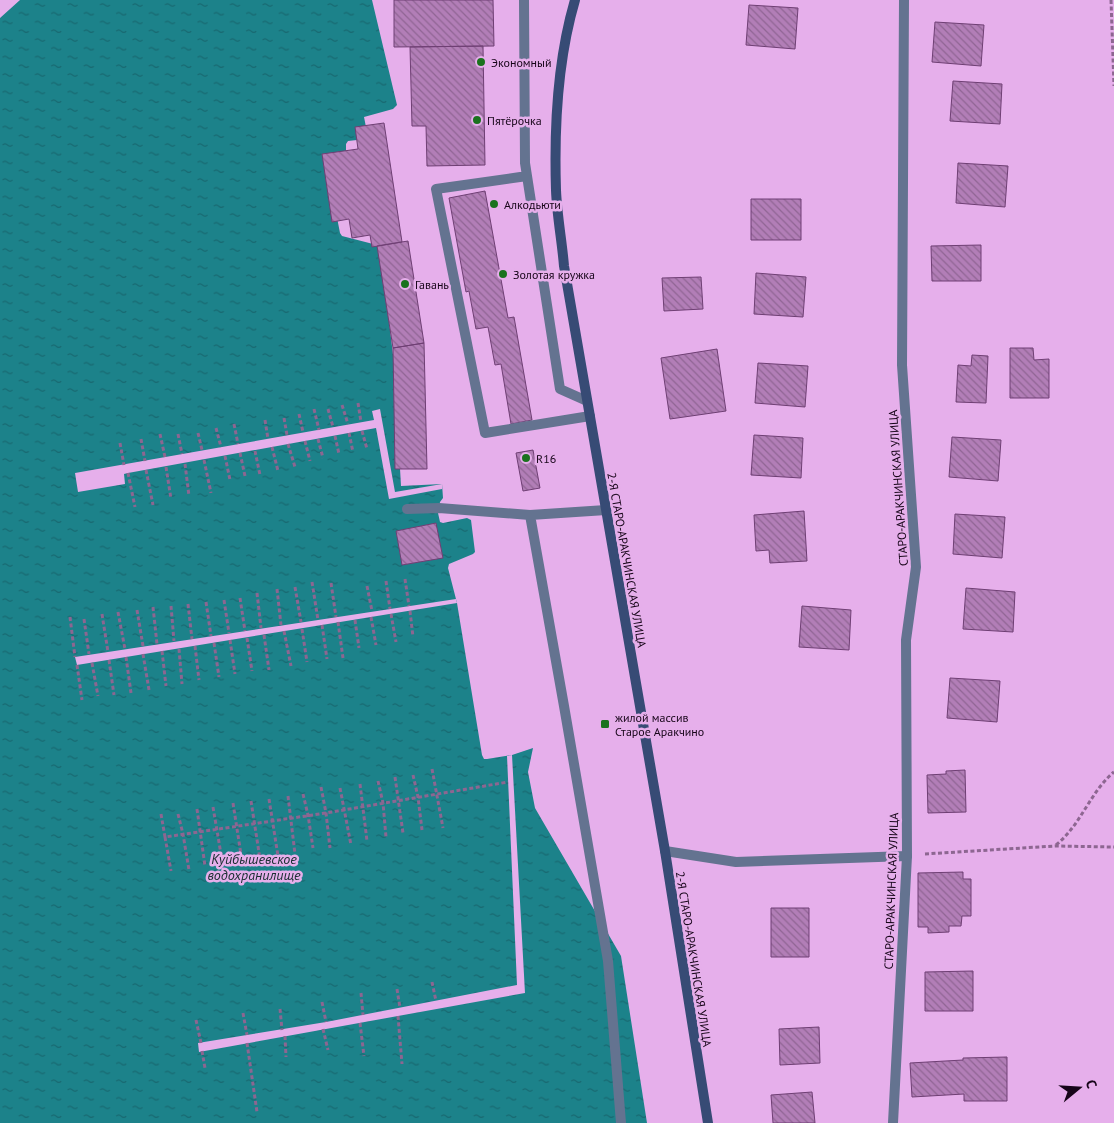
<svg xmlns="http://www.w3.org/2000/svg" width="1114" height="1123" font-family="'PT Sans',sans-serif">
	<defs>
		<pattern id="water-ripples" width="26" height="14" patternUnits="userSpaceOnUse" patternTransform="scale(1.25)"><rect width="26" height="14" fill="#1c828a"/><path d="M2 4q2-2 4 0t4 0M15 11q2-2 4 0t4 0" fill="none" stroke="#186870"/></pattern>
		<pattern id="building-back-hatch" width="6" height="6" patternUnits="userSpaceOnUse" patternTransform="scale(1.25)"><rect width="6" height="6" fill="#b27eb7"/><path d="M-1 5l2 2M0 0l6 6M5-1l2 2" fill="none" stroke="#906594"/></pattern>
	</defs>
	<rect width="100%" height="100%" fill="#e6afeb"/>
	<path fill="url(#water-ripples)" d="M20,0H372L397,105L393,109L364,117L368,137L366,139L348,141L346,144V151L332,192L340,233L342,236L377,245L381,254L394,363L401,486L442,484L443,498L440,502L438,513L440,522L443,523L467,518L471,520L475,552L473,554L449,564L448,568L457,603L482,755L484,759H487L512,755L533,748L528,772L535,808L621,956L647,1123H0V18Z"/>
	<path fill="#e6afeb" d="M380,409L395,492L442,484V489L389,499L376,428L128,473L124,474L125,484L78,492L75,473L374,420L372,411Z
		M456,599L457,603L77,665L75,657Z
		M512,755L525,993L199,1052L198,1043L326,1022L517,985L507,756Z"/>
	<path fill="url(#building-back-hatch)" stroke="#6f3f74" d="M394,0H493L494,46L394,47Z
		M749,5L798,8L795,49L746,45Z
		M935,22L984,25L981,66L932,62Z
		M483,46L485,165L427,166L426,126H412L410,47Z
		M953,81L1002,84L1000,124L950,121Z
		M384,123L402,242L372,247L370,235L352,238L349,219L332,222L322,154L358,149L355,127Z
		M958,163L1008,166L1005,207L956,203Z
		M485,191L508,318L514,317L532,420L511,424L501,364L495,365L488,327L476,329L469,291L466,292L449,198Z
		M751,199H801V240H751Z
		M408,241L424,343L393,348L377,246Z
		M981,245V281H932L931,246Z
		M756,273L806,277L803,317L754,314Z
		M701,277L703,309L664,311L662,278Z
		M424,343L427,469H395L393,348Z
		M1010,348H1033L1034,360L1049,359V398H1010Z
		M717,349L726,411L670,419L661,358Z
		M972,355L988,356L986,403L956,402L958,365L971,366Z
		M758,363L808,366L805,407L755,403Z
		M754,435L803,438L801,478L751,475Z
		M952,437L1001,440L998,481L949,477Z
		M533,450L540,488L523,491L516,453Z
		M804,511L807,561L770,563L769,550L756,551L754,515Z
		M955,514L1005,517L1002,558L953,554Z
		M436,523L443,558L402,565L396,531Z
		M966,588L1015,592L1013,632L963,629Z
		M802,606L851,610L849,650L799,647Z
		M950,678L1000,681L997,722L947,718Z
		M965,770L966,812L928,813L927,775L946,774V771Z
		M963,872V879H971V916H962L961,926H949V932L928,933V927H918V873Z
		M771,908H809V957H771Z
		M973,971V1011H925V972Z
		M819,1027L820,1063L780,1065L779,1029Z
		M1007,1057V1101H964V1094L912,1097L910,1063L963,1060V1058Z
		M812,1092L815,1123H773L771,1095Z"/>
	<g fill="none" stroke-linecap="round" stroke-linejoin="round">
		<path stroke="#8d6691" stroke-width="3" stroke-dasharray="4 2.5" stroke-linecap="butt" d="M1111,0L1114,86
			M358,403L361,422
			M342,405L348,424
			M314,409L319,430
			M328,409L333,427
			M299,414L303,432
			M284,418L287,435
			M265,420L268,439
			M234,424L238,444
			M216,428L221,447
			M362,431L367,449
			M198,433L202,450
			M349,433L353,452
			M160,434L165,457
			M178,434L182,454
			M335,436L339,454
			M141,439L145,461
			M318,439L323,458
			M305,441L310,461
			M120,443L124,465
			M288,444L295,467
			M272,447L278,471
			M255,451L260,475
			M240,453L245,476
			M225,456L230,480
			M204,460L211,493
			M185,464L189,496
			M166,467L171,499
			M146,470L153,505
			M128,473L135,507
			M405,579L409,606
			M386,581L390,609
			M312,582L318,620
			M331,583L336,617
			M367,586L372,611
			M295,587L301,622
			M277,589L281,625
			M257,593L261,628
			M240,598L245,631
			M224,600L229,633
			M206,602L211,636
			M188,604L192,639
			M171,606L174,641
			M153,607L157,644
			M137,610L143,646
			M410,611L413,637
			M118,612L125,649
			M102,614L108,652
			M391,614L396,642
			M70,617L75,657
			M371,617L376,645
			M84,619L89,654
			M355,620L359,648
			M338,622L343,658
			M322,625L327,659
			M302,629L307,662
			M284,631L291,666
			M264,635L269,670
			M247,638L252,671
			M230,640L235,674
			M214,643L219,677
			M195,646L199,680
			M179,649L182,684
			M162,651L166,686
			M143,654L149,690
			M126,657L131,693
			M109,660L114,695
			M92,663L98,696
			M77,665L82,700
			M432,769L443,828
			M413,775L418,797L422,830
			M395,777L403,833
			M378,781L383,803L386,837
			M360,784L367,841
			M321,787L326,813L330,848
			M340,788L351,845
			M303,794L308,815L313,848
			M288,796L295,854
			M269,799L278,856
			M251,801L260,859
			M233,803L242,861
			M213,807L223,866
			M197,809L205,866
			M161,814L165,837L326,813L508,782
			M178,814L183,834L189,870
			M165,837L171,871
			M1056,845C1081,825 1090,792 1114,772
			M925,854L1055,846L1114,847
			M432,982L436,1001
			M397,989L400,1008
			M361,993L363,1015
			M322,1002L326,1022
			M280,1009L282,1030
			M243,1013L247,1035
			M398,1016L402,1064
			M196,1020L201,1043
			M360,1023L364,1056
			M323,1029L328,1050
			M285,1036L286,1057
			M247,1043L257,1112
			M202,1051L205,1068"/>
		<path stroke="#647390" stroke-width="10" d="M524,0L525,163L560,389L587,401
			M527,176L436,189L485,433L590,416
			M407,509L439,508L530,515L606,510
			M530,515L564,706L608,961L621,1123
			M665,851L736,862L907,856"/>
		<path stroke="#647390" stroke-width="10" d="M893,1123L907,856L906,640L916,567L902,365L904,0"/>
		<path stroke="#374b75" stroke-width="10" d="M575,0C557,61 554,127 556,190C557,216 562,241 564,266L665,851L708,1123"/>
	</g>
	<g fill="#1a721e" stroke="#e6afeb" stroke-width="2">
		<circle cx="481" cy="62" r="5"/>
		<circle cx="477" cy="120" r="5"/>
		<circle cx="494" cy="204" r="5"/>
		<circle cx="503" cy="274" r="5"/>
		<circle cx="405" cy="284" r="5"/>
		<circle cx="526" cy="458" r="5"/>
		<rect x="600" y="719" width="10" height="10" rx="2.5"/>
	</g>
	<g text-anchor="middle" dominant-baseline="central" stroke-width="5" stroke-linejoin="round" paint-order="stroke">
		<g font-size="12" fill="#170519" stroke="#e6afeb" text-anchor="start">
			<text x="491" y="62">Экономный</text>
			<text x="487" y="120">Пятёрочка</text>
			<text x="504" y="204">Алкодьюти</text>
			<text x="513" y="274">Золотая кружка</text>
			<text x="415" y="284">Гавань</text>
			<text x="536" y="458">R16</text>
			<text x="615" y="717">жилой массив<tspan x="615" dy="14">Старое Аракчино</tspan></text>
		</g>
		<g font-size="12" fill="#170519" stroke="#e6afeb">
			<text transform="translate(898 488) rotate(-94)">СТАРО-АРАКЧИНСКАЯ УЛИЦА</text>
			<text transform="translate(627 560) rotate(80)">2-Я СТАРО-АРАКЧИНСКАЯ УЛИЦА</text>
			<text transform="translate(891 891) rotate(-88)">СТАРО-АРАКЧИНСКАЯ УЛИЦА</text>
			<text transform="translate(694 959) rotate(81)">2-Я СТАРО-АРАКЧИНСКАЯ УЛИЦА</text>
		</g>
		<g font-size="14" font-style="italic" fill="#192f31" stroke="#e6afeb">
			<text x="254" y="859">Куйбышевское<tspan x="254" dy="16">водохранилище</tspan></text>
		</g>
	</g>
	<g transform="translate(1079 1088) rotate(72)" stroke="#e6afeb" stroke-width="4" paint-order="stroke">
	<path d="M0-4L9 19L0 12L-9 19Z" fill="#170519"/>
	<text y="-8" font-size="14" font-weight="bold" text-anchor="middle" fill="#170519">С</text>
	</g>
</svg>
